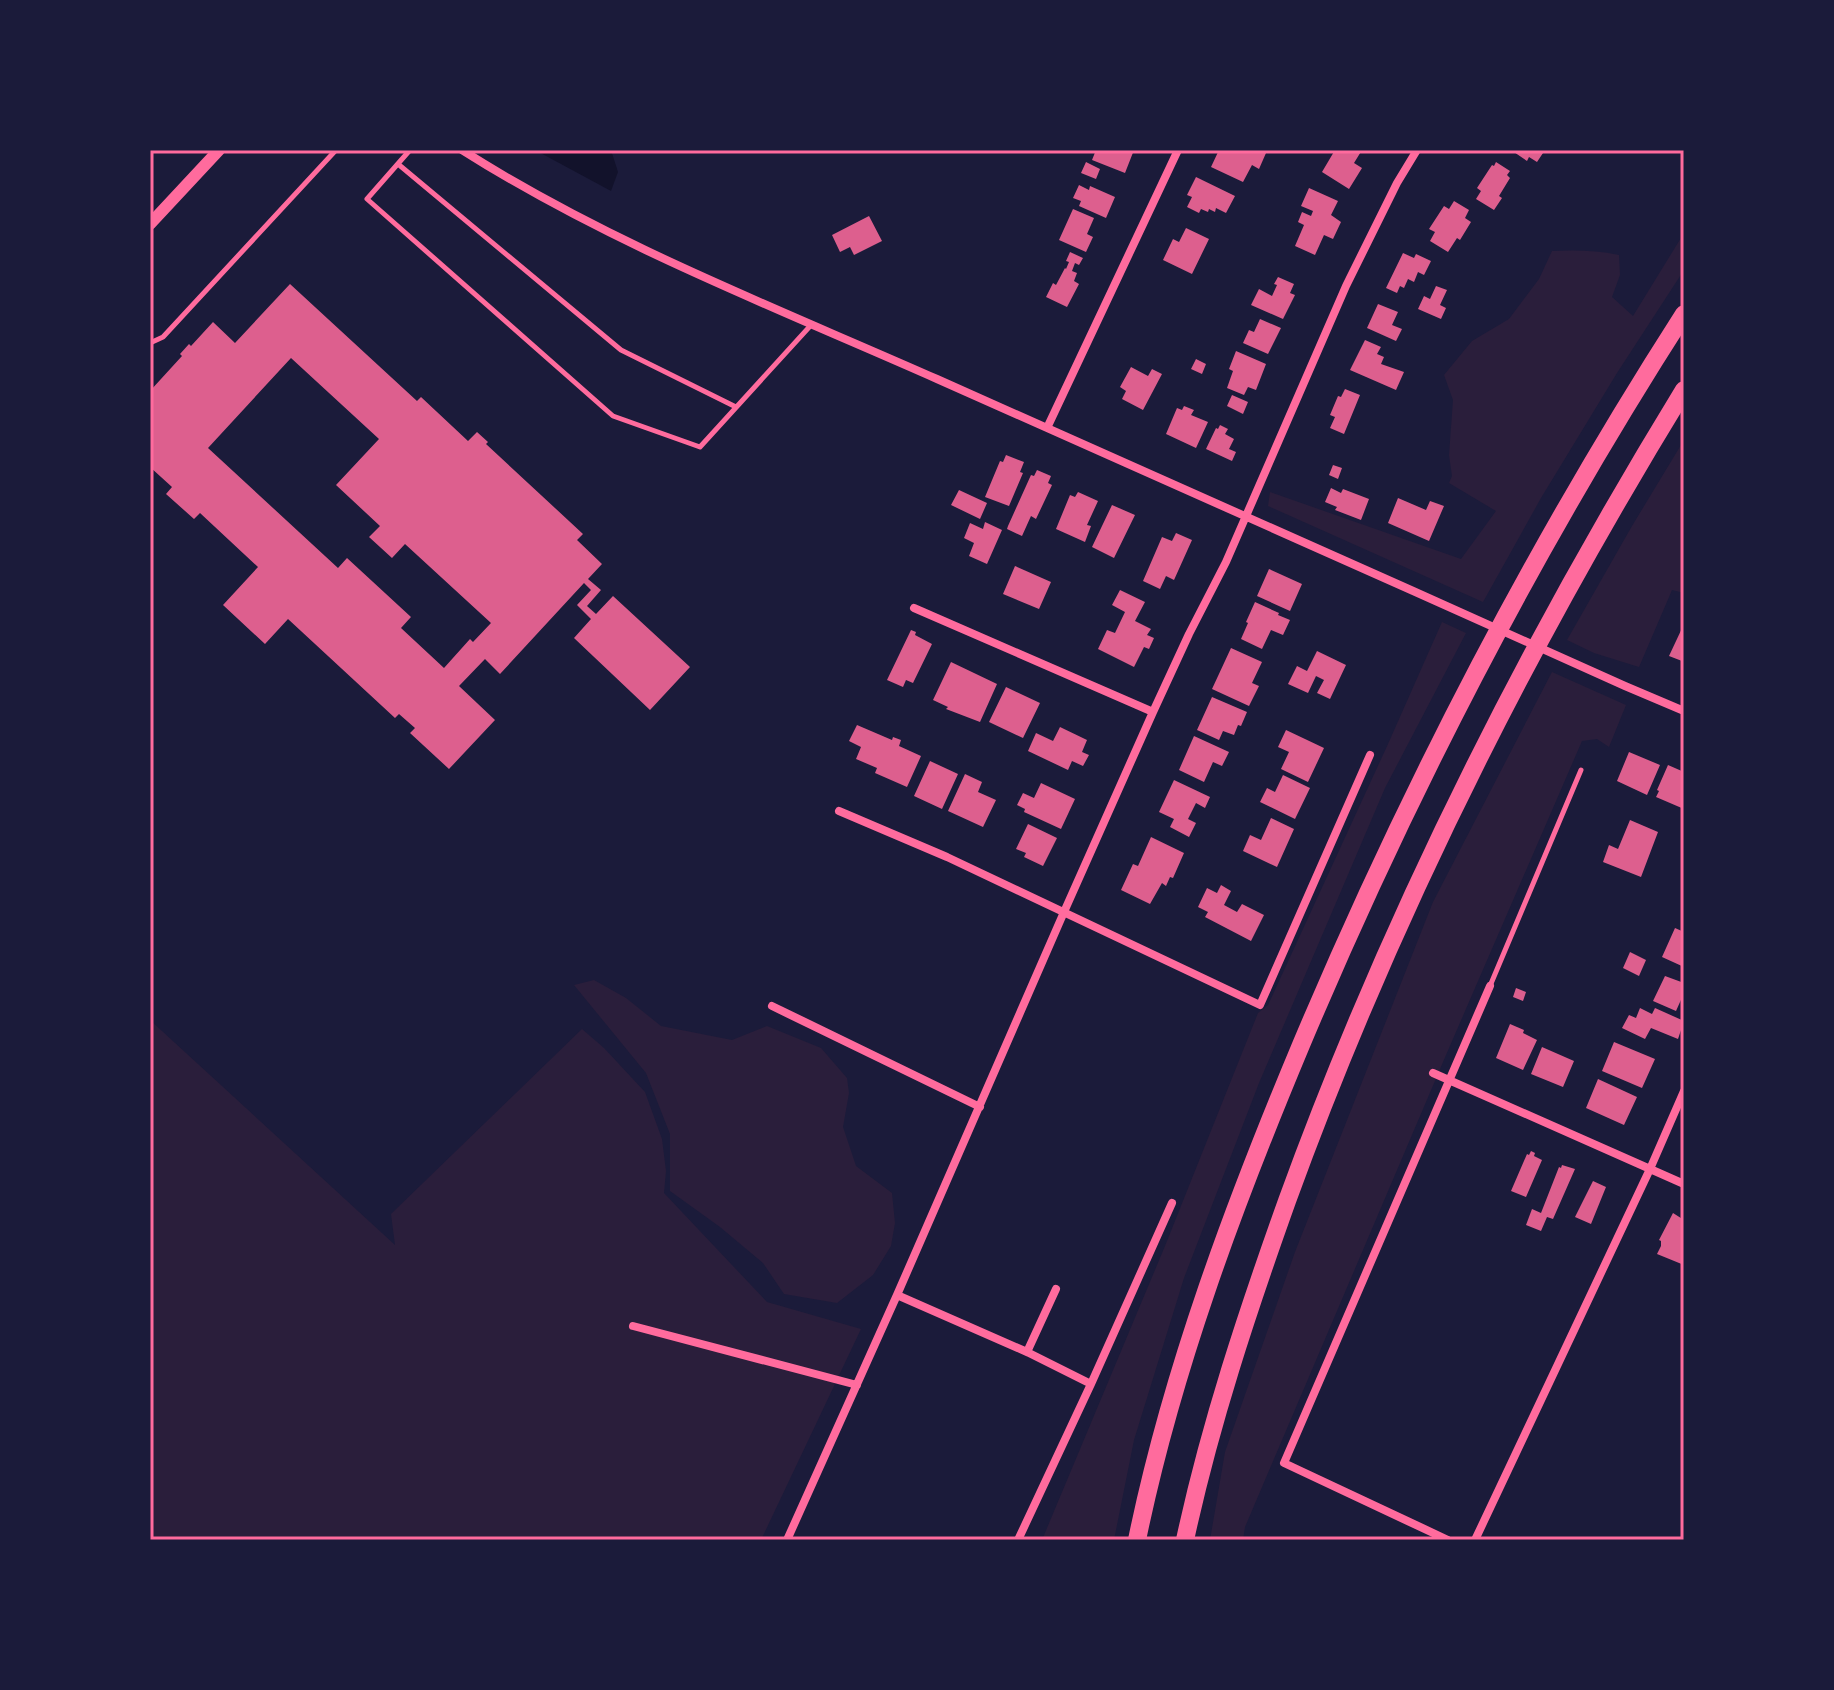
<svg xmlns="http://www.w3.org/2000/svg" width="1834" height="1690" font-family="Lato,sans-serif">
	<rect width="100%" height="100%" fill="#1b1b3a"/>
	<path fill="#2a1e3b" d="M1684,233V270L1617,373L1541,498L1483,602L1268,506L1270,492L1461,559L1496,511L1449,483L1452,476L1449,455L1453,400L1444,375L1472,341L1509,319L1539,279L1552,251C1574,250 1596,250 1619,255L1620,275L1612,297L1633,316Z
		M1684,440V593L1672,590L1639,667L1594,653L1567,640L1632,526Z
		M1442,622L1466,633L1385,788L1259,1083L1184,1278L1134,1440L1114,1540H1042L1165,1246L1258,1013L1268,1005L1388,744Z
		M1552,672L1626,705L1609,747L1597,739L1582,741L1446,1055L1245,1527L1243,1540H1210L1225,1452L1295,1252L1433,902Z
		M594,980L626,998L661,1026L732,1040L767,1026L821,1048L847,1078L849,1093L843,1127L856,1166L892,1193L895,1223L891,1246L873,1275L837,1303L784,1294L763,1263L720,1227L670,1191V1134L646,1073L574,985Z
		M150,1020L395,1245L391,1214L582,1029L604,1048L645,1092L662,1139L666,1171L664,1193L767,1302L861,1329L761,1540H150Z"/>
	<path fill="#12122b" d="M535,150H611L618,172L611,191Z"/>
	<path fill="#dd5f8e" fill-rule="evenodd" d="M1096,150H1134L1125,173L1092,160Z
		M1219,150H1250L1255,152L1256,150H1259L1266,153L1259,169L1252,165L1243,182L1211,167Z
		M1335,150H1362L1354,163L1362,168L1349,189L1322,172Z
		M1511,150H1545L1537,162L1529,157L1527,161Z
		M1086,162L1100,169L1096,179L1081,173Z
		M1496,162L1510,171L1507,175L1510,178L1499,196L1502,198L1494,210L1476,199L1481,191L1477,188L1492,165L1494,166Z
		M1196,177L1235,196L1226,213L1216,208L1215,212L1209,209L1208,212L1201,209L1199,213L1187,207L1192,197L1187,195Z
		M1079,185L1089,190L1090,186L1115,197L1106,218L1079,206L1081,201L1073,198Z
		M1309,188L1338,201L1331,215L1341,222L1333,239L1324,235L1315,255L1295,246L1304,225L1298,222L1302,212L1311,216L1313,211L1301,206Z
		M1454,201L1469,210L1465,218L1471,222L1460,240L1457,238L1448,252L1430,241L1435,232L1429,229L1444,206L1449,209Z
		M1073,209L1094,218L1087,234L1093,237L1086,252L1059,240Z
		M869,216L882,241L854,255L850,247L840,252L832,235Z
		M1186,228L1209,239L1192,274L1163,260L1173,239L1179,242Z
		M1070,252L1083,258L1079,265L1075,263L1072,271L1077,273L1074,281L1079,284L1067,307L1046,297L1053,283L1056,285L1065,268L1066,269L1069,262L1066,261Z
		M1403,253L1414,258L1416,254L1431,261L1424,275L1418,272L1414,282L1408,279L1404,288L1400,286L1397,293L1386,288Z
		M1278,277L1294,284L1290,293L1295,295L1283,319L1251,305L1259,289L1272,296L1277,285L1274,284Z
		M290,284L417,401L421,397L468,441L477,432L488,442L486,444L583,534L577,540L602,564L588,579L601,590L587,606L596,614L613,596L690,667L650,710L574,638L591,619L577,605L591,590L584,583L500,674L485,659L459,686L495,720L449,769L410,733L415,728L399,714L395,718L288,619L265,644L223,605L258,567L200,513L194,519L166,494L172,487L150,467V391L182,356L180,354L189,344L191,346L213,322L235,343ZM291,358L379,439L336,485L380,526L369,537L392,558L405,544L491,623L473,642L470,639L444,668L401,628L411,617L347,558L338,568L208,448Z
		M1436,286L1447,290L1440,305L1446,308L1441,319L1418,309L1424,296L1430,299Z
		M1378,304L1398,312L1392,325L1402,329L1396,341L1367,328Z
		M1260,319L1281,328L1268,354L1243,343L1249,330L1254,332Z
		M1365,340L1381,347L1377,354L1384,357L1381,364L1404,372L1396,390L1350,370Z
		M1236,351L1266,364L1256,390L1248,387L1244,395L1227,388L1233,371L1229,369Z
		M1196,359L1206,364L1202,374L1191,369Z
		M1131,367L1148,376L1152,369L1162,374L1143,410L1122,399L1126,391L1120,387Z
		M1345,389L1360,395L1344,434L1330,428L1335,417L1330,415L1338,396L1341,397Z
		M1232,395L1248,402L1243,414L1227,406Z
		M1184,406L1194,410L1191,415L1208,422L1196,448L1166,434L1177,408L1182,410Z
		M1220,425L1228,429L1225,434L1234,439L1229,449L1236,452L1232,461L1206,449L1216,428L1218,429Z
		M1006,455L1024,462L1020,472L1023,473L1009,506L985,497L1000,461L1003,462Z
		M1333,465L1342,468L1338,479L1329,475Z
		M1037,470L1051,476L1048,483L1052,485L1036,519L1031,516L1022,536L1007,529L1008,526L1031,475L1034,476Z
		M1331,488L1341,493L1343,489L1369,499L1361,520L1335,510L1337,507L1325,502Z
		M959,490L987,503L980,519L951,505Z
		M1078,492L1098,501L1087,525L1091,526L1085,542L1056,529L1070,495L1075,497Z
		M1398,498L1426,510L1430,501L1444,506L1429,541L1388,523Z
		M1112,505L1135,515L1114,558L1092,547Z
		M985,522L1002,530L987,564L969,556L974,543L964,538L970,523L983,529Z
		M1176,533L1192,540L1174,580L1166,576L1160,589L1143,581L1162,537L1172,541Z
		M1015,566L1051,582L1039,609L1003,594Z
		M1269,569L1302,584L1290,611L1257,596Z
		M1120,590L1145,602L1135,621L1151,629L1147,635L1154,638L1149,649L1144,647L1134,667L1098,649L1107,630L1115,633L1125,612L1112,605Z
		M1255,602L1279,613L1278,615L1290,620L1283,635L1271,630L1262,649L1241,639L1248,623L1246,622Z
		M1684,624V665L1681,664L1682,661L1669,656Z
		M911,630L916,632L915,635L932,644L913,683L906,680L903,687L887,680Z
		M1231,648L1262,662L1252,683L1259,686L1249,706L1212,689Z
		M1317,651L1346,665L1330,699L1317,693L1324,680L1316,676L1308,693L1288,684L1297,666L1307,671Z
		M951,662L997,684L980,722L946,709L948,707L933,700Z
		M1006,687L1040,703L1023,738L989,722Z
		M1212,697L1247,712L1241,726L1238,725L1234,735L1223,731L1219,740L1197,730Z
		M857,725L892,740L893,737L901,740L899,746L921,756L907,787L875,773L877,768L856,759L861,747L849,741Z
		M1060,727L1087,740L1082,752L1089,755L1083,766L1072,761L1068,770L1028,751L1036,733L1053,741Z
		M1286,730L1324,748L1308,782L1281,769L1289,752L1278,747Z
		M1194,736L1229,752L1222,766L1213,762L1204,782L1179,770Z
		M1629,752L1660,765L1647,795L1617,781Z
		M930,761L958,774L942,809L914,796Z
		M1668,765L1684,772V809L1656,797L1659,791L1657,790Z
		M965,774L982,782L978,792L996,800L983,827L948,811Z
		M1283,775L1310,788L1295,819L1260,802L1267,788L1275,792Z
		M1174,780L1210,797L1205,808L1196,803L1188,819L1196,823L1189,837L1170,827L1174,819L1159,812Z
		M1041,783L1075,799L1061,829L1024,812L1025,809L1017,805L1023,793L1034,798Z
		M1271,818L1294,829L1277,867L1243,851L1250,835L1261,840Z
		M1630,820L1658,832L1641,877L1603,862L1609,845L1618,849Z
		M1028,824L1057,838L1043,866L1024,857L1026,853L1016,849Z
		M1151,837L1184,853L1173,878L1170,877L1166,886L1162,883L1150,904L1121,890L1133,864L1138,866Z
		M1221,885L1231,891L1224,905L1237,912L1242,904L1264,915L1251,941L1205,917L1208,912L1198,907L1207,888L1217,893Z
		M1675,928L1684,932V967L1662,957Z
		M1630,952L1646,960L1639,976L1623,968Z
		M1665,976L1684,983V993L1676,1011L1653,1001Z
		M1516,988L1526,992L1523,1001L1513,997Z
		M1640,1008L1652,1014L1655,1008L1684,1021L1678,1039L1651,1028L1645,1039L1622,1028L1629,1015L1636,1018Z
		M1510,1024L1524,1030L1523,1033L1537,1040L1523,1070L1496,1058Z
		M1614,1042L1655,1059L1642,1088L1602,1071Z
		M1542,1047L1574,1061L1563,1087L1531,1074Z
		M1598,1079L1637,1097L1624,1125L1586,1108Z
		M1531,1151L1535,1153L1534,1156L1542,1160L1526,1197L1511,1191L1527,1154L1529,1155Z
		M1562,1165L1575,1169L1553,1219L1547,1217L1541,1231L1526,1225L1532,1209L1541,1213L1559,1167L1561,1168Z
		M1593,1181L1606,1187L1591,1224L1575,1217Z
		M1673,1213L1684,1220V1265L1657,1254L1661,1246V1241L1659,1240Z"/>
	<g fill="none" stroke-linecap="round" stroke-linejoin="round">
		<path stroke="#ff6b9d" stroke-width="5" d="M410,150L367,199L613,416L700,447L812,324
			M398,164L621,350L736,407
			M150,343L163,337L336,150
			M1490,986L1581,770"/>
		<path stroke="#ff6b9d" stroke-width="8" d="M462,150C610,244 777,308 937,379C1167,481 1396,583 1625,686L1684,711
			M1047,428L1178,150
			M914,608L1153,712
			M839,811L947,857L1260,1005L1370,755
			M772,1006L980,1107
			M1433,1073L1684,1184
			M897,1295L1027,1352L1091,1384
			M633,1326L857,1385
			M1027,1352L1056,1289
			M787,1540L897,1295L1064,912L1153,712L1189,634L1226,562L1346,286L1397,183L1417,150
			M1018,1540L1091,1384L1172,1203
			M1448,1540L1284,1463L1490,986
			M1475,1540L1650,1169L1684,1091"/>
		<path stroke="#ff6b9d" stroke-width="12" d="M150,224L219,150"/>
		<path stroke="#ff6b9d" stroke-width="18" d="M1137,1540C1172,1370 1234,1205 1301,1045C1408,791 1535,546 1684,314
			M1185,1540C1210,1424 1247,1313 1287,1201C1390,917 1526,648 1684,390"/>
	</g>
	<rect width="1834" height="1690" fill="none" stroke="#1b1b3a" stroke-width="304"/>
	<rect x="152" y="152" width="1530" height="1386" fill="none" stroke="#ff6b9d" stroke-width="3"/>
</svg>
